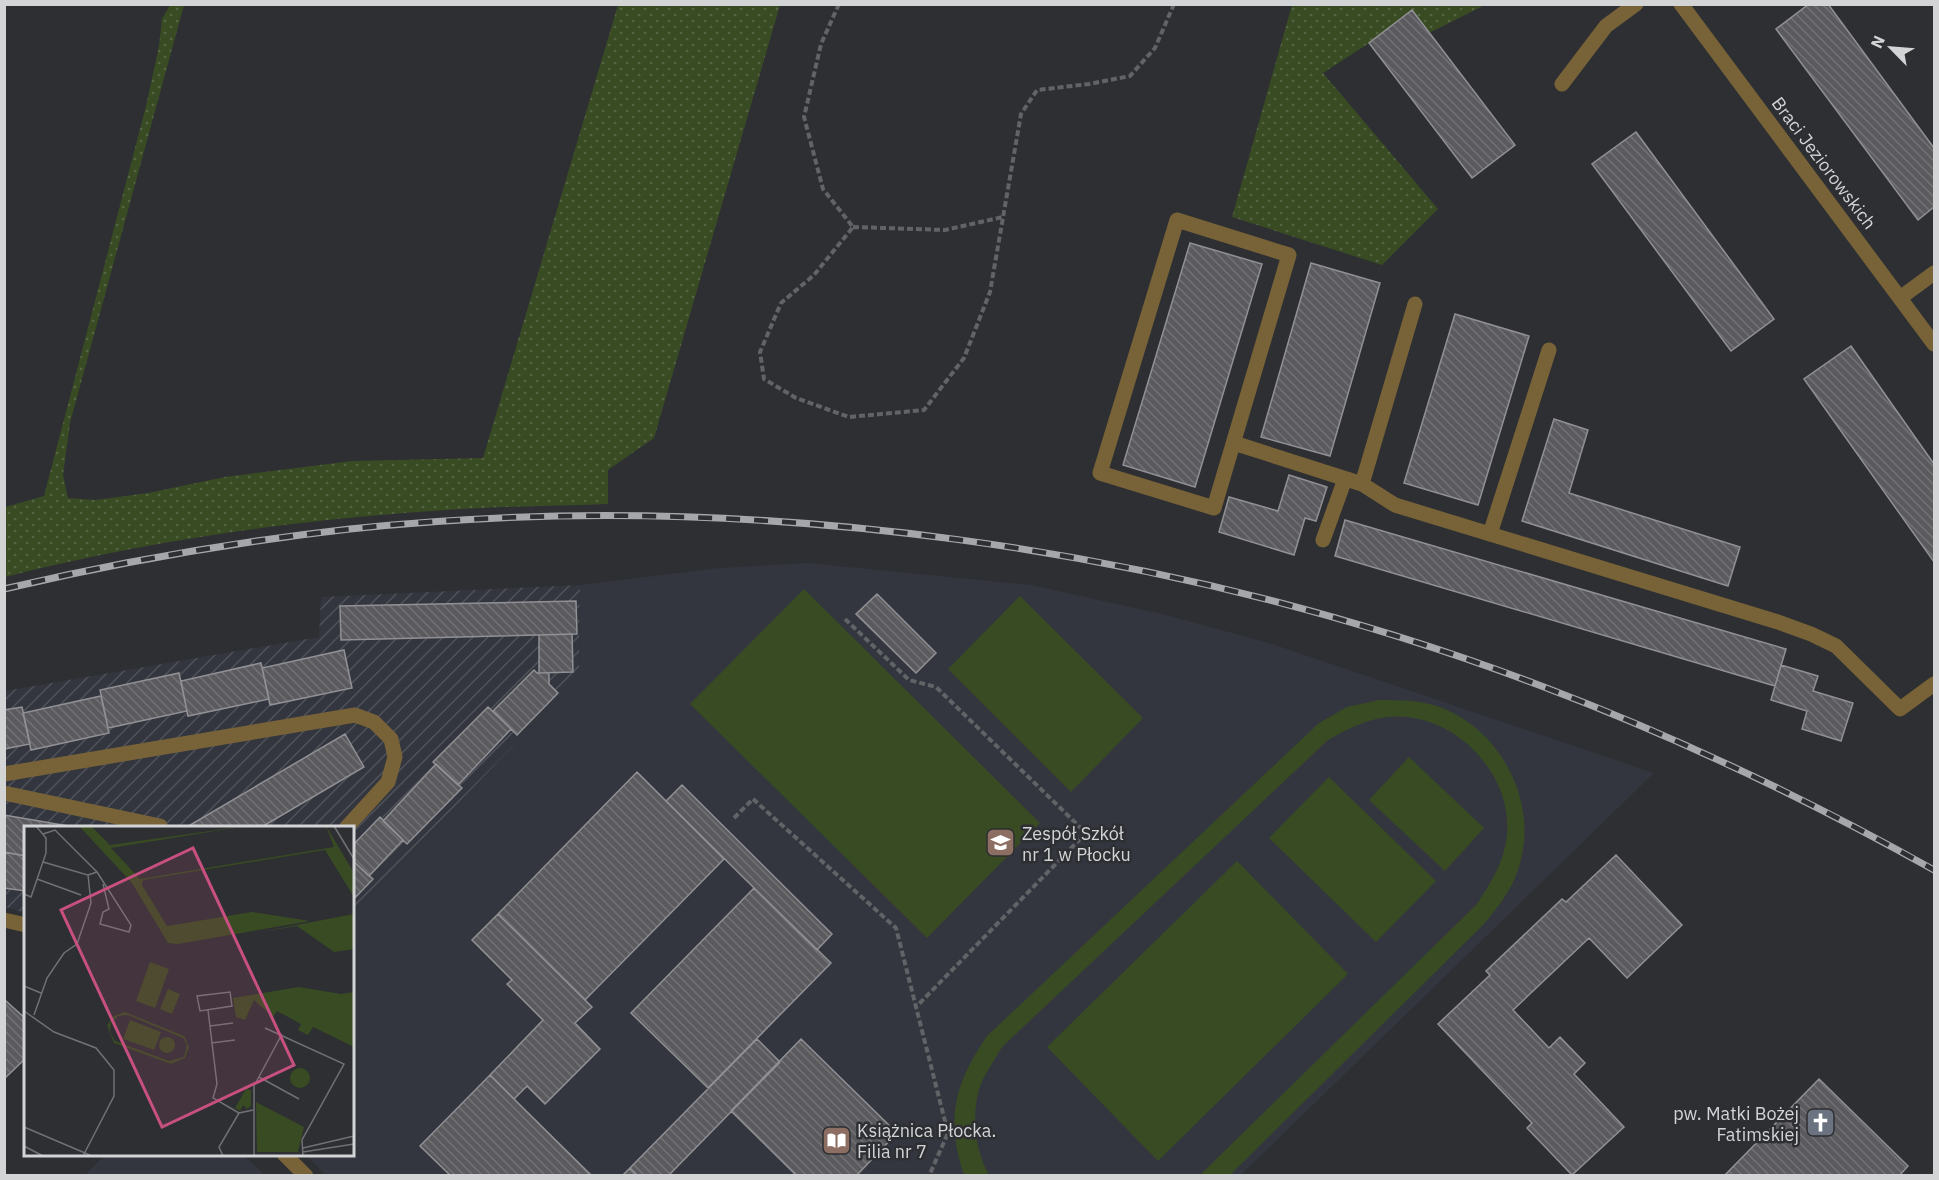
<svg xmlns="http://www.w3.org/2000/svg" width="1939" height="1180" font-family="'IBM Plex Sans',sans-serif">
	<defs>
		<pattern id="industrial-furrows" width="10" height="10" patternUnits="userSpaceOnUse" patternTransform="scale(1.5)"><rect width="10" height="10" fill="#33363f"/><path d="M-1 1l2-2M0 10L10 0M9 11l2-2" fill="none" stroke="#50525a"/></pattern>
		<pattern id="grass-dots" width="8" height="8" patternUnits="userSpaceOnUse" patternTransform="scale(1.5)"><rect width="8" height="8" fill="#394b23"/><path d="M2 2h.1M6 6h.1" fill="none" stroke="#556442" stroke-width="1.8" stroke-linecap="round"/></pattern>
		<pattern id="building-back-hatch" width="6" height="6" patternUnits="userSpaceOnUse" patternTransform="scale(1.5)"><rect width="6" height="6" fill="#5b5b5f"/><path d="M-1 5l2 2M0 0l6 6M5-1l2 2" fill="none" stroke="#727275"/></pattern>
	</defs>
	<rect width="100%" height="100%" fill="#2d2f32"/>
	<path fill="#33363f" d="M808,563L1031,585L1166,615L1269,643L1654,773L1241,1175L327,1176L306,1155L352,1154L353,913L579,677L580,585L719,568Z
		M105,1155H243L265,1175H85Z"/>
	<path fill="url(#industrial-furrows)" d="M580,585L579,677L353,913L352,828H26L25,913L5,907V691L319,637L321,597Z"/>
	<path fill="url(#grass-dots)" d="M170,5H184L70,423L63,475L68,498L95,500L148,493L225,477L352,461L483,458L618,5H780L654,438L608,470V504C559,506 511,506 462,509C309,518 154,539 5,577V507L44,496L146,106L159,46L162,19Z
		M1292,5H1485L1429,33L1412,10L1369,43L1323,73L1438,209L1382,265L1232,217Z"/>
	<path fill="#394b23" d="M804,589L1040,823L927,938L690,704Z
		M1020,596L1143,718L1071,792L948,669Z
		M1379,700C1401,700 1422,700 1442,708C1504,732 1540,807 1518,870C1511,891 1498,907 1484,924L1230,1175H1200L1477,904C1489,885 1500,869 1505,847C1521,780 1455,709 1387,717C1365,720 1347,729 1328,740L1002,1047C996,1057 989,1068 983,1079C970,1107 974,1149 989,1175H964C945,1119 955,1083 987,1036L1319,723L1347,707Z
		M1409,757L1484,828L1445,871L1369,800Z
		M1329,777L1436,881L1376,942L1269,838Z
		M1237,861L1348,974L1158,1161L1047,1047Z"/>
	<path fill="url(#building-back-hatch)" stroke="#919195" stroke-width="1.5" d="M1809,4H1828L1934,148V207L1918,220L1776,29Z
		M1412,10L1515,145L1472,178L1369,43Z
		M1636,132L1774,319L1731,351L1592,164Z
		M1190,243L1262,264L1195,487L1123,465Z
		M1311,263L1380,283L1330,456L1261,437Z
		M1455,314L1529,336L1478,505L1404,483Z
		M1851,346L1934,464V562L1804,379Z
		M1554,419L1588,430L1569,493L1740,547L1728,586L1522,521Z
		M1289,475L1327,487L1316,521L1305,518L1294,555L1219,532L1229,497L1278,511Z
		M1345,520L1786,649L1775,686L1335,556Z
		M877,594L936,653L916,673L856,614Z
		M576,601L577,634L341,640L340,606Z
		M572,634L573,672L539,673V635Z
		M344,650L352,688L270,705L262,668Z
		M261,663L269,699L188,716L181,681Z
		M1781,665L1818,676L1813,691L1853,703L1841,741L1802,729L1807,711L1771,700Z
		M534,670L537,673H549V684L558,693L517,735L493,711Z
		M179,673L187,711L108,728L100,690Z
		M101,696L109,733L31,750L23,713Z
		M22,707L30,744L4,749V710Z
		M488,707L511,729L458,785L433,762Z
		M345,734L364,767L260,828H185Z
		M436,764L462,788L407,844L383,821Z
		M637,772L724,859L585,1000L498,914Z
		M682,785L832,934L817,950L666,801Z
		M4,815L80,828H26V856L4,852Z
		M380,817L403,840L369,876L352,860V846Z
		M4,852L26,856V891L4,888Z
		M1616,855L1682,925L1627,978L1589,938L1513,1010L1549,1048L1560,1037L1585,1063L1574,1074L1624,1127L1572,1175L1527,1128L1532,1123L1438,1024L1490,975L1486,971L1562,899L1566,902Z
		M352,860L373,879L352,901Z
		M754,888L831,963L708,1088L631,1013Z
		M498,914L592,1007L575,1023L600,1049L545,1104L527,1086L514,1099L490,1075L543,1020L507,984L512,980L472,940Z
		M6,1001L26,1019V1058L4,1079V1003Z
		M757,1039L780,1062L668,1176H638L630,1168Z
		M801,1039L897,1133L856,1176H797L731,1111Z
		M490,1075L514,1099L592,1176H451L420,1146Z
		M1819,1079L1908,1166L1899,1176H1724Z
		M630,1168L638,1176H622Z"/>
	<g fill="none" stroke-linecap="round" stroke-linejoin="round">
		<path stroke="#626366" stroke-width="4" stroke-dasharray="6 3" stroke-linecap="butt" d="M839,4L821,44L804,117L823,189L853,227L814,275L781,303L760,352L764,379L796,398L849,417L924,410L964,358L990,292L1021,114L1037,90L1089,84L1130,76L1155,48L1174,4
			M853,227L945,230L1003,217
			M845,619L909,680L936,687L1086,833L915,1008
			M734,818L753,799L896,928L948,1133L929,1176"/>
		<path stroke="#786338" stroke-width="15" d="M4,774L355,715L374,722L391,739L395,757L388,782L346,828
			M4,793L160,826V828"/>
		<path stroke="#786338" stroke-width="15" d="M1681,4L1934,344
			M1562,84L1606,26L1636,4
			M1177,220L1289,255L1214,508L1100,473Z
			M1900,298L1934,273
			M1234,443L1362,484L1395,505L1778,622L1811,634L1836,646L1900,709L1934,684
			M1362,484L1415,304
			M1490,534L1549,350
			M1323,540L1345,479
			M4,920L26,925
			M284,1154L306,1176"/>
		<defs>
			<path id="rail" d="M4,589C119,562 234,542 350,529C745,487 1174,546 1544,687C1679,738 1809,800 1934,870"/>
		</defs>
		<use href="#rail" stroke="#a6a7aa" stroke-width="7"/>
		<use href="#rail" stroke="#2d2f32" stroke-width="4.5" stroke-dasharray="14" stroke-linecap="butt"/>
	</g>
	<defs>
		<symbol id="school-square" viewBox="-11 -11 22 22"><rect x="-9" y="-9" width="18" height="18" rx="4" fill="#8d6e63" stroke="#2d2f32"/><path d="M0-5L7-2L0 1L-7-2ZM-4 1L0 2.5L4 1V4Q0 6-4 4Z" fill="#fff"/></symbol>
		<symbol id="church-square" viewBox="-11 -11 22 22"><rect x="-9" y="-9" width="18" height="18" rx="4" fill="#6b7280" stroke="#2d2f32"/><path d="M-1.2-6h2.4v3.5h3.3v2.4h-3.3V6h-2.4V-.1h-3.3v-2.4h3.3Z" fill="#fff"/></symbol>
		<symbol id="library-square" viewBox="-11 -11 22 22"><rect x="-9" y="-9" width="18" height="18" rx="4" fill="#8d6e63" stroke="#2d2f32"/><path d="M-6-4Q-3-5.5-.7-3.5V5Q-3 3-6 4ZM6-4Q3-5.5 .7-3.5V5Q3 3 6 4Z" fill="#fff"/></symbol>
	</defs>
	<g fill-rule="evenodd">
		<use href="#school-square" x="984" y="826" width="33" height="33"/>
		<use href="#church-square" x="1804" y="1106" width="33" height="33"/>
		<use href="#library-square" x="820" y="1124" width="33" height="33"/>
	</g>
	<g text-anchor="middle" dominant-baseline="central" stroke-width="5" stroke-linejoin="round" paint-order="stroke">
		<g font-size="18" fill="#d3d4d6" stroke="#2d2f32">
			<text transform="translate(1824 163) rotate(53)">Braci Jeziorowskich</text>
		</g>
		<g font-size="18" fill="#d3d4d6" stroke="#2d2f32" text-anchor="start">
			<text x="1022" y="833">Zespół Szkół<tspan x="1022" dy="21">nr 1 w Płocku</tspan></text>
			<text x="1799" y="1113" text-anchor="end">pw. Matki Bożej<tspan x="1799" dy="21">Fatimskiej</tspan></text>
			<text x="857" y="1130">Książnica Płocka.<tspan x="857" dy="21">Filia nr 7</tspan></text>
		</g>
	</g>
	<g transform="translate(24 826)">
		<rect width="330" height="330" fill="#2d2f32"/>
		<path d="M55,0H67L86,19L222,0L87,22L116,53L310,21L302,0L330,47V71L301,24L119,54L118,59L143,100L228,86L286,95L154,118L144,117L108,57ZM275,161L317,168L330,166V221L289,201L284,209L274,204L277,198L253,185L249,191L230,174L221,194L212,191L209,172ZM222,263L227,264V280L223,283L219,279L216,285L211,282Z" fill="#394b23"/>
		<path d="M330,88V123L310,126L273,100L236,106Z" fill="#394b23"/>
		<path d="M266 252a10 10 0 1 1 20 0a10 10 0 1 1-20 0ZM232,276L280,301L274,326H233Z" fill="#394b23"/>
		<path d="M126,136L145,143L131,182L112,175ZM144,163L156,168L148,188L136,183ZM101,186L160,210L165,221L161,232L147,238L90,217L83,199L90,190ZM104,189L159,212L163,219L160,231L145,235L91,215L86,206L87,197L94,190ZM106,194L137,206L130,224L99,213ZM135 219a8 8 0 1 1 16 0a8 8 0 1 1-16 0Z" fill="#394b23" fill-rule="evenodd"/>
		<path fill="none" stroke="#6f7174" stroke-width="1.5" d="M310,0L330,33M19,8L31,4L73,46M64,49L73,46L107,99L105,106L76,98L79,86L85,83L79,58M13,53L57,69M0,68L7,71L22,27V12L12,0M0,160L17,167M206,166L208,180L176,185L173,170ZM184,184L193,258L189,272L215,287M0,185L30,206L72,222L90,244V270L59,330M10,189L23,152L40,127L53,118L67,77L64,49L19,36M186,200L209,197M241,202L320,238L278,314L279,330M187,217L211,214M235,251L275,273M0,301L68,330M0,320L19,330M279,322L330,310M279,326L330,318M199,330L195,321L215,287L229,284M230,330V260L258,208"/>
		<path fill="#c75080" fill-opacity="0.15" stroke="#c75080" stroke-width="3" d="M169,22L270,239L138,301L37,84Z"/>
		<rect width="330" height="330" fill="none" stroke="#d3d4d6" stroke-width="3"/>
	</g>
	<rect width="1939" height="1180" fill="none" stroke="#d3d4d6" stroke-width="12"/>
	<g transform="translate(1891 48) rotate(295)" stroke="#2d2f32" stroke-width="4.5" paint-order="stroke">
	<path d="M0-4.5L10 22L0 15L-10 22Z" fill="#d3d4d6"/>
	<text y="-9" font-size="16" font-weight="bold" text-anchor="middle" fill="#d3d4d6">N</text>
	</g>
</svg>
